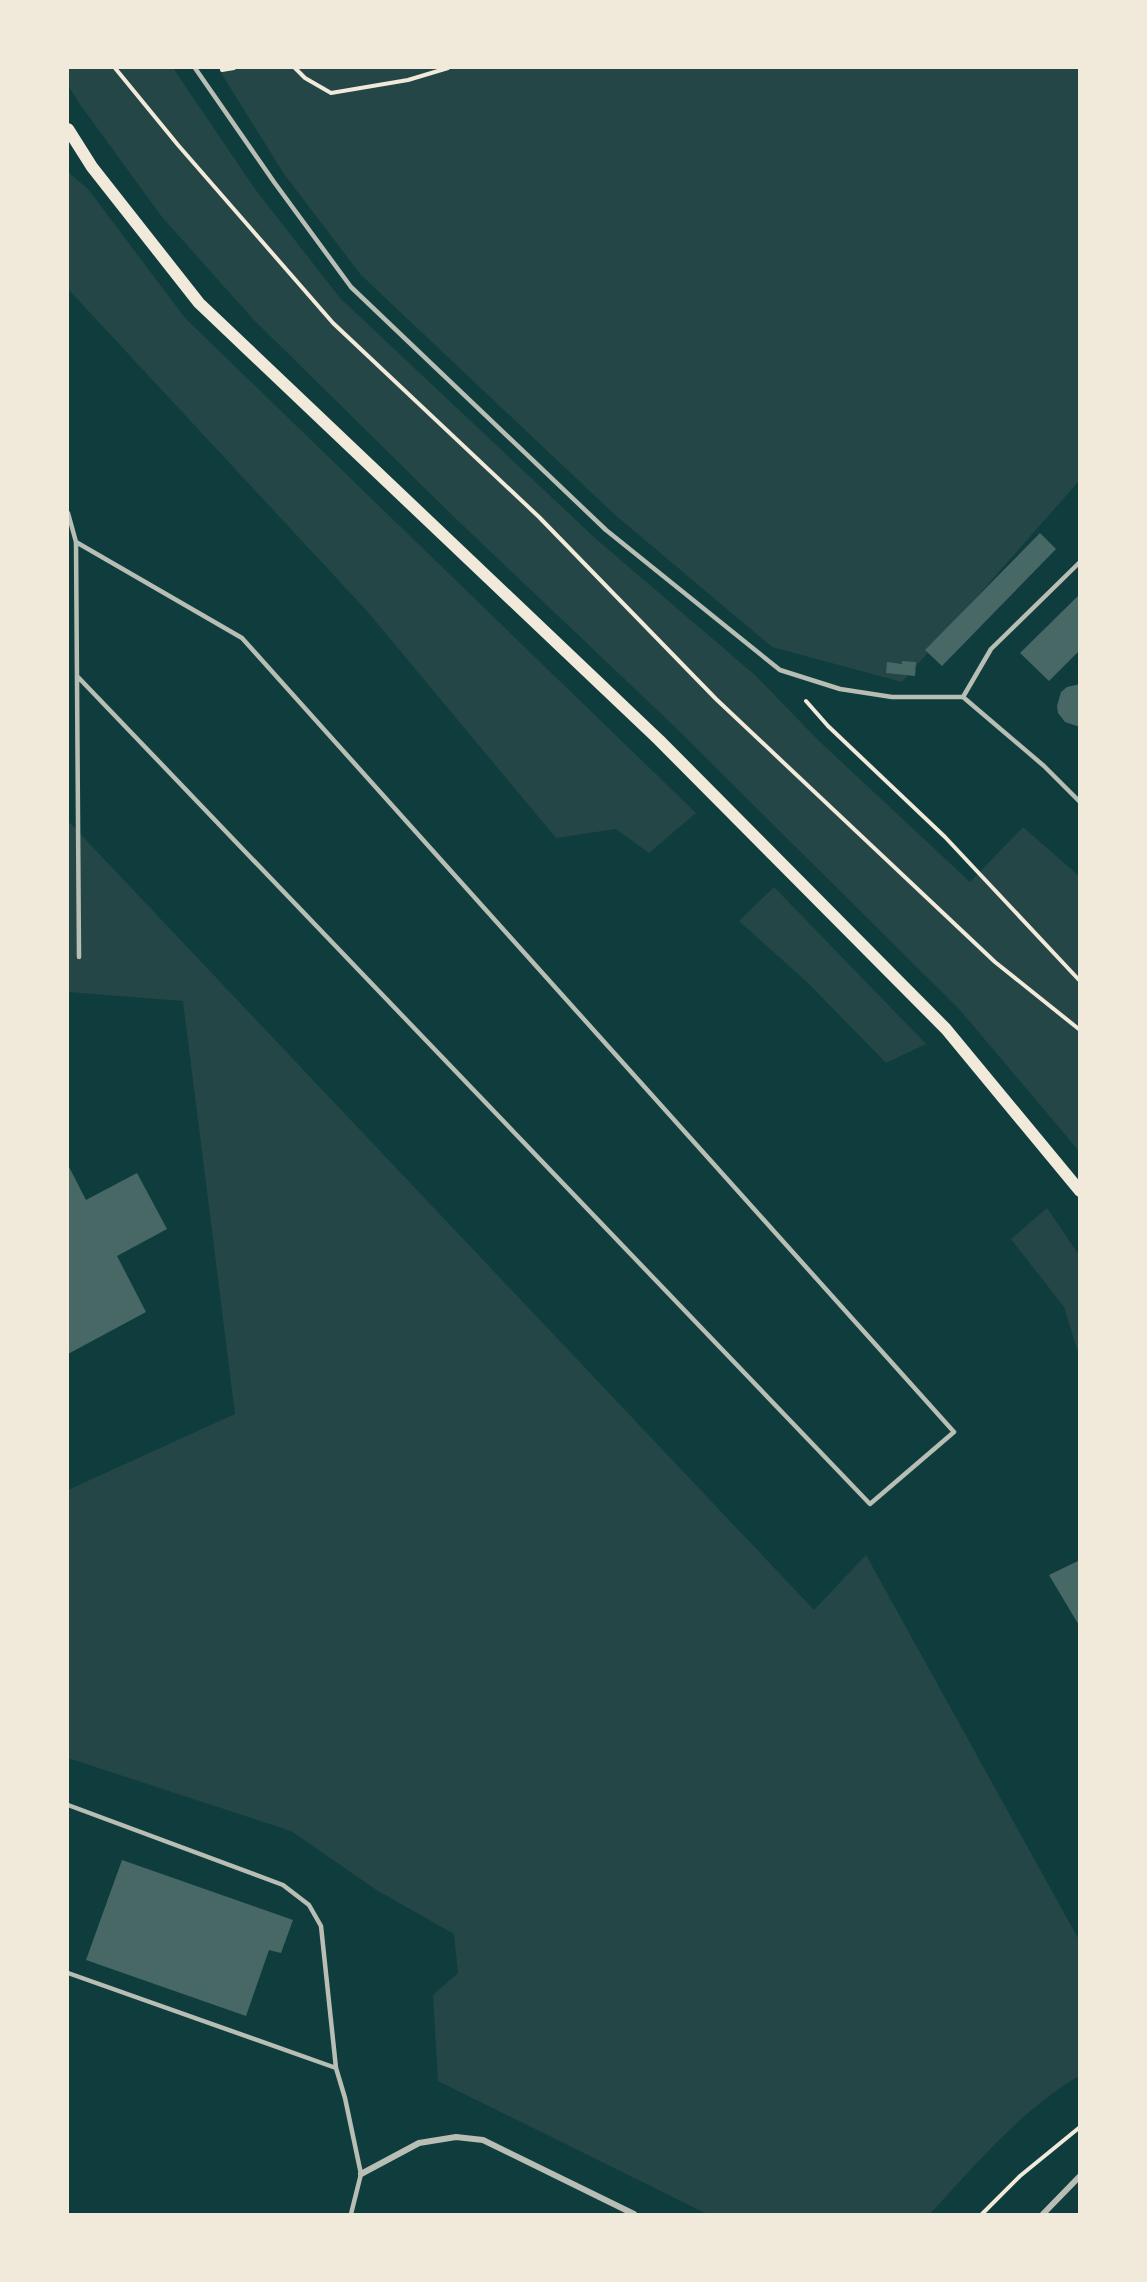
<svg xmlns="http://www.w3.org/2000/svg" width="1147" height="2282" font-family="'Public Sans',sans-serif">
	<rect width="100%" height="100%" fill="#0f3d3e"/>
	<path fill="#244646" d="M68,68H173L255,189L340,298L596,539L756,676L818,740L970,882L1023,827L1079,876V1151L960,1010L675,727L452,515L254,320L162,217L79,103L68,85Z
		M218,68H1079V481L902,682L772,647L614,514L361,275L284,174Z
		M68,172L88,189L185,318L696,813L649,853L616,829L556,838L367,611L68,289Z
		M68,821L814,1610L866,1555L1079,1940V2076C1021,2110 975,2165 930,2214H707L438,2081L433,1995L458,1973L454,1934L378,1891L291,1831L68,1758V1490L235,1414L183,1001L68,992Z
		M774,887L926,1044L886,1063L807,982L739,921Z
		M1047,1208L1079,1255V1356L1064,1307L1011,1239Z"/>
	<path fill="#486865" d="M1040,533L1056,549L942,666L925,650Z
		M1080,594V650L1049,681L1020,653Z
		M902,661L916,662L915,676L886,673L887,662L902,664Z
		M1080,684V727L1065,722L1058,713L1057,706L1061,692L1067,687Z
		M68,1165L86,1200L137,1173L167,1229L117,1256L146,1312L68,1354Z
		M1080,1560V1627L1049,1575Z
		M122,1860L293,1920L281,1953L269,1950L246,2016L86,1960Z"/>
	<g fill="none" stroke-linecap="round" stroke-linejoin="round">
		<path stroke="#f1e9da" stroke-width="4" d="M115,68L178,145L333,323L539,517L716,699L995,962L1080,1030
			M295,68L305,78L331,93L408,80L448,68
			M222,70L234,68
			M806,701L828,726L945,837L1080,981
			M982,2214L1020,2176L1080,2127"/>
		<path stroke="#b8beb3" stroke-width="4.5" d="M195,68L274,182L351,287L606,530L780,670L840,689L892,697H963L1044,766L1080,802
			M68,513L76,542L79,957
			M76,542L242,638L954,1432L870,1504L77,676
			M963,697L991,649L1080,562
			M68,1805L283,1885L309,1905L321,1926L336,2068L345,2098L361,2174L351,2214
			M68,1973L336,2068"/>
		<path stroke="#b8beb3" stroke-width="6" d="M361,2174L419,2143L456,2137L483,2140L634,2214
			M1043,2214L1080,2176"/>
		<path stroke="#f1e9da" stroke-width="12" d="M68,129L92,167L199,303L659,740L946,1029L1080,1191"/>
	</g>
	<rect width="1147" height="2282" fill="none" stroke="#f1e9da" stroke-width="138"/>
</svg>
